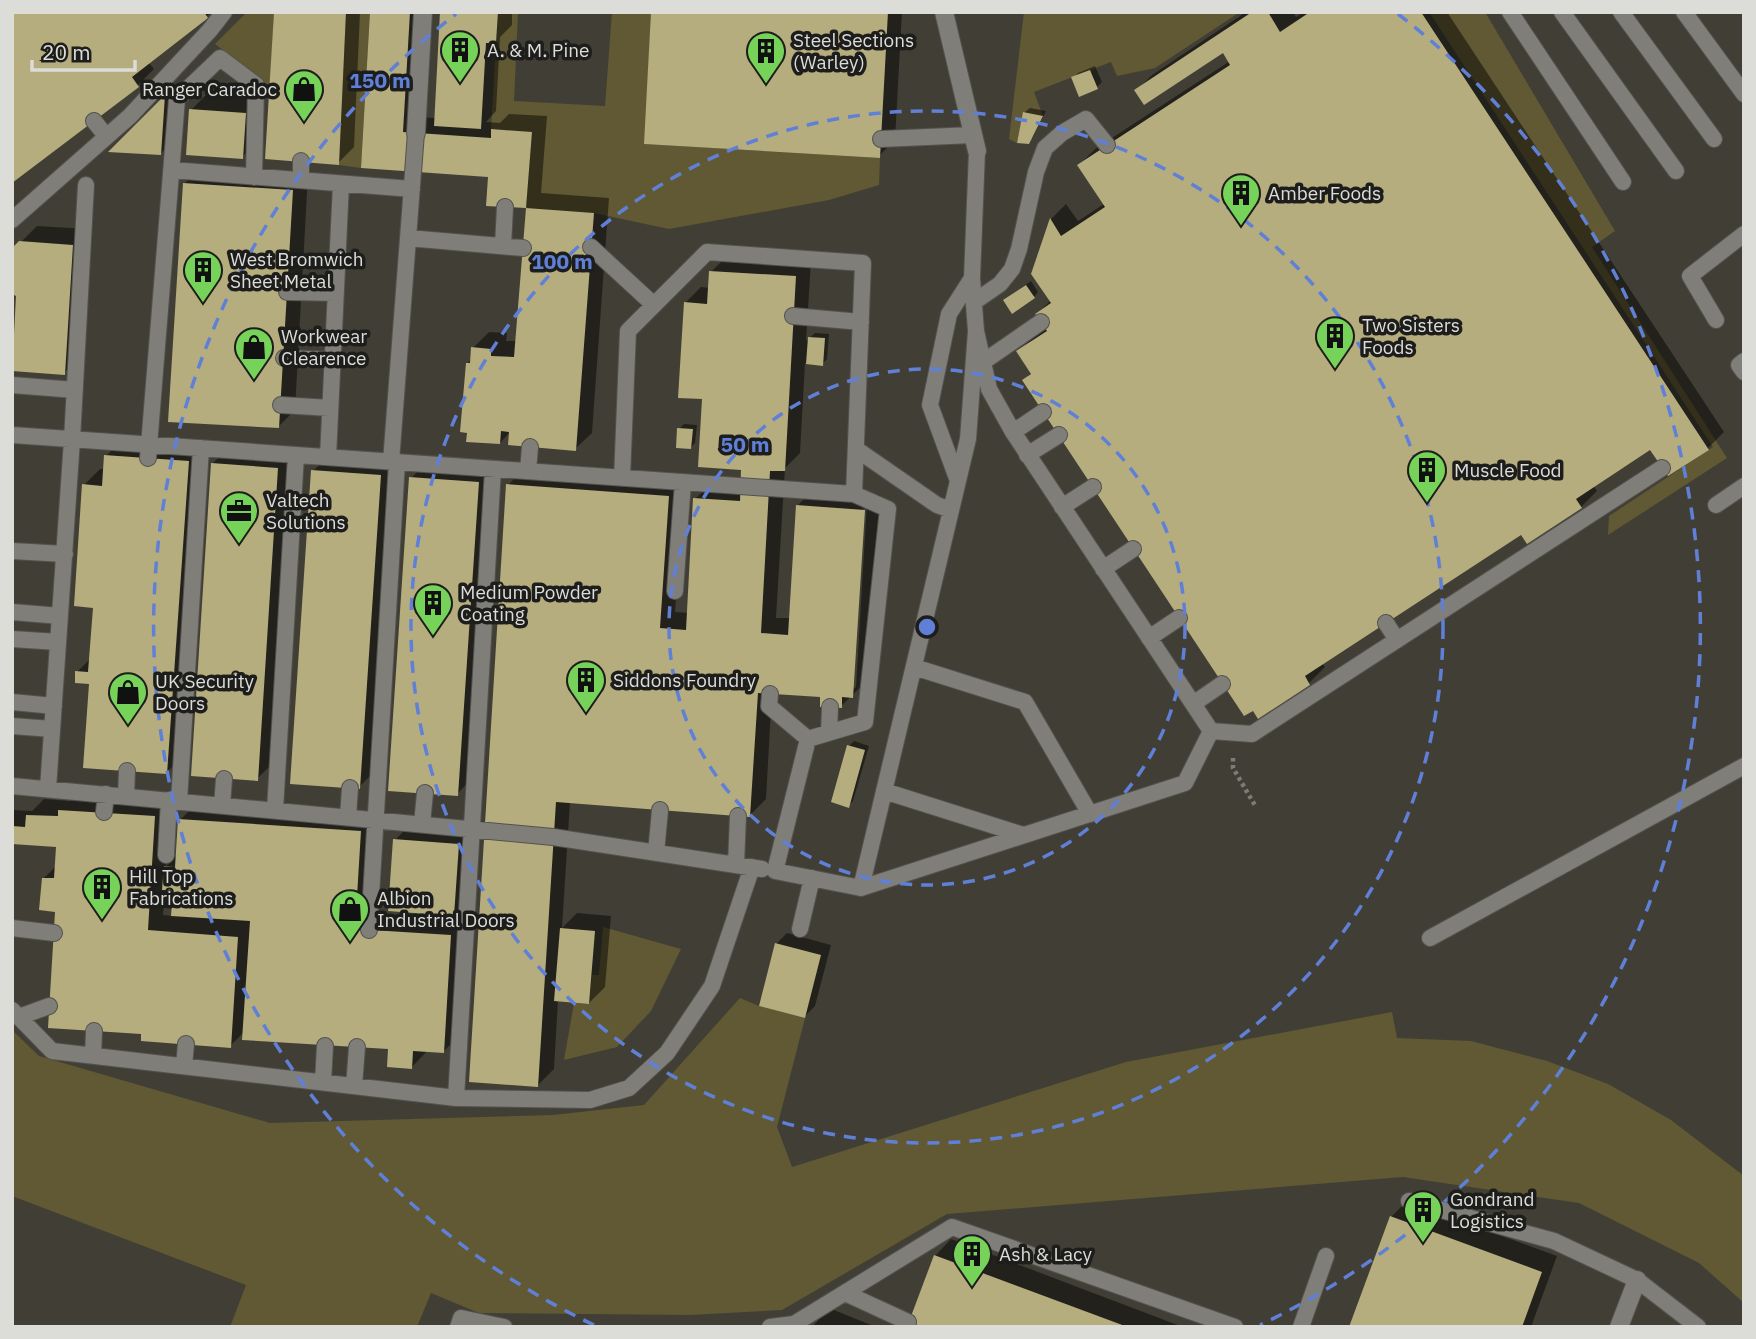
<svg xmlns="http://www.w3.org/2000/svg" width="1756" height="1339" font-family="'IBM Plex Sans',sans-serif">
	<rect width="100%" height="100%" fill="#363531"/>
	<path fill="#413f35" d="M12,12H1744V1327H12Z"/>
	<path fill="#605933" d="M247,12H274L270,87L215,44Z
		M346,12H370L361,168L339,165Z
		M498,12H518L514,101L605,106L612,12H651L645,144L880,158L879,185L829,200L669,229L594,213L526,208L532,132L491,129Z
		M1024,12H1240L1155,68L1117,76L1111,62L1034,92L1043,116L1024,112L1017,143L1009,139Z
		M1429,12H1485L1615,231L1592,247L1727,458L1608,535L1609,516L1713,447Z
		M603,927L681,949L651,1011L617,1047L564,1060L574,1003L589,1004L592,975H599Z
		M740,998L759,1006L805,1018L777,1127L792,1167L1126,1062L1392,1012L1397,1038L1471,1041L1547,1061L1608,1084L1671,1120L1744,1176V1303L1699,1263L1579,1203L1403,1177L947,1214L782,1310L690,1315L479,1313L431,1293L417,1327H230L246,1285L12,1196V1030L39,1056L270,1123L553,1115L644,1105Z"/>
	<path fill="#0007" fill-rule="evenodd" d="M12,12H212L148,62L154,69L138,85Z
		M276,12H360L354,147L338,163Z
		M372,12H425L418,117L436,118L442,12H512V25L500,37L496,111L486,122L500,123L509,114L547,116L541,193L609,198L592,433L575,449L511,431L500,443L467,364L472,359L473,348L489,332L507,333L506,341H517L527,207L488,204L490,175L362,167Z
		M653,12H902L895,140L879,156Z
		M1246,12H1293L1296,17L1304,12H1447L1724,432L1708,448L1668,474L1651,448L1593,485L1597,491L1581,507L1522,532L1322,663L1325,667L1309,683L1024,380L1032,372L1019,351L1035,336L1037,314L1051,300L1033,273L1051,219L1066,204L1078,221L1104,204L1079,165L1095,149L1230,61L1223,50L1136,91L1152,75Z
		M1095,66L1102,82L1097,87L1073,78L1078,73Z
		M180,82L177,137L161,153L126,136Z
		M207,94L261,97L258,141L242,157L191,110Z
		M1030,108L1046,111L1033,137L1028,142L1025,112Z
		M200,168L308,175L295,410L279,426L184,184Z
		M37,226L88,229L80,357L64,373L18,295L12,251Z
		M727,256L811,261L806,341L815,333L829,334L827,359L822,364L805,363L800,453L785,468L776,618H791L797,506L813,490L880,495L868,680L841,706L822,696L772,692L766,799L750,815L570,802L562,928L577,913L611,916L605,987L589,1003L558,1000L554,1069L538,1085L508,485L524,469L684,480L675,612L689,613L695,499L711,483L742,485L743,468L704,398L685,303L701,287L710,288L711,272ZM864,501H867L856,687L852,690Z
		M1031,281L1038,292L1034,297L1010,296Z
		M684,424L697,425L695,443L690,448L679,429Z
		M122,440L204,446L183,756L167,772L91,682L77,672L91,658L95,606L84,485L100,469H105L106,456Z
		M228,448L293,452L273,763L257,779L212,464Z
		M329,455L396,460L375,771L359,787L313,471Z
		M427,462L494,467L473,778L457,794L411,478Z
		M854,741L869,746L853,801L848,806L849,746Z
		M76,795L171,801L166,866L177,855L180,820L196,804L376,815L370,913L467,919L460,1035L444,1051L428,1050L412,1067L390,1048L245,1031L230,1046L143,1033L57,910L43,879L57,865L58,845L12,843V810L32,811L44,799L70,801ZM165,888H174L173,916L163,915Z
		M411,824L474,828L470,898L454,914L395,840Z
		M787,933L831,945L815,1006L805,1016L776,944Z
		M1407,1201L1557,1256L1531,1327H1351L1391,1217Z
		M951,1239L1183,1327H908L935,1256Z
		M829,1308L876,1327H812Z"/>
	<path fill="#b5ad7e" d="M12,12H204L208,18L132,77L139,87L12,183Z
		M274,12H346L339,165L265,159Z
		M370,12H410L403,132L491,138V129L532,132L526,208L594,213L576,451L508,445L509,432L501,431L500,444L466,442L467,433L460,432L466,363H470L471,347L491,349V356L514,357L526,208L486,206L488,177L361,168Z
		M440,12H498L496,43H486L481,129L434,126Z
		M651,12H888L880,158L644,144Z
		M1252,12H1268L1280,32L1310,12H1421L1709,450L1668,476L1650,450L1576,499L1582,508L1527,544L1521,535L1305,676L1310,685L1258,719L1253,711L1244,716L1022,380L1031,374L1016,351L1047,331L1035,314L1051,303L1031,274L1050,218L1061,236L1105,207L1077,165L1230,65L1223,53L1144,105L1134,90Z
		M1090,70L1098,89L1079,97L1071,77Z
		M165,95L161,155L108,152Z
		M189,109L246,113L243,159L186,155Z
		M1023,112L1043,116L1029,144L1017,143Z
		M183,183L293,190L279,428L168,422Z
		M19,241L73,245L65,375L12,371L16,296L12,294V248Z
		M709,271L796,276L785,471H770L761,633L788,635L796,505L865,510L853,698L842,697V708L820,707V697L758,693L750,817L556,802L538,1087L469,1082L506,484L669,496L660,628L686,630L693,498L740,501L741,470L698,467L702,399L678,398L684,302L707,304Z
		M1026,285L1035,298L1012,314L1003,300Z
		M808,337L825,338L823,366L806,364Z
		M677,428L693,429L691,449L676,448Z
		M104,455L189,461L167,774L83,768L89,684L75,683V671L88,672L93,608L74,606L82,484L102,486Z
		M211,463L278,468L258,781L191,776Z
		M311,470L381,475L360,789L290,784Z
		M409,477L479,482L458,796L388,791Z
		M847,745L865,750L849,808L831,802Z
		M58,810L155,816L148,930L238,937L231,1048L141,1041V1034L48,1028L55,912L39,910L42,878H54L56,847L12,844V826L25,827L26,815L58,816Z
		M178,819L361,831L355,929L451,935L444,1053L413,1051L412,1069L387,1067L388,1049L242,1040L250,921L171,916L173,890H162L164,866L175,867Z
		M393,839L459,844L454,916L388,911Z
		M560,928L595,931L589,1004L554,1001Z
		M775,943L821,955L805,1018L759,1006Z
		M1390,1216L1542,1272L1522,1327H1349Z
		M934,1255L1125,1326V1327H907Z"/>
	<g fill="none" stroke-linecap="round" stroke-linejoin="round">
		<defs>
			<path id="lane" d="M1510,12L1623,182
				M1562,12L1676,171
				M1621,12L1714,139
				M1684,12L1744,94
				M94,121L106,136
				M881,139L973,135
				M172,170L412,189
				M301,180V161
				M12,220L130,116L210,30L224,12
				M408,238L523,248
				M503,246L505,207
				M591,247L654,305
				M287,292L336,293
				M974,302L1000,284L1012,269L1019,249L1036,172L1045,148L1062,133L1086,119L1107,145
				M793,316L861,322
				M1716,320L1690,276L1744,234
				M976,331L989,389L1013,432L1211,731L1185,783L861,888L968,439L976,331L972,278L977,151
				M284,358L333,360
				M1744,361L1739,365L1744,372
				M983,362L1041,322
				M12,385L75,390
				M281,405L330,408
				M1013,432L1043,412
				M12,435L854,494L888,509L865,722L808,739L775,871L861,888
				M856,449L937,505L951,510
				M1027,455L1059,435
				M328,457L341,184
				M148,458L177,99L220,58L256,85L254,177
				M391,462L416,133
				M528,471L530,447
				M622,478L628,331L707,252L863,263L854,494
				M958,481L930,405L949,314L972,278
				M1716,505L1744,486
				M1062,507L1093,487
				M12,551L65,554
				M1103,569L1133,549
				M675,591L683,482
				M12,612L60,616
				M1386,623L1397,640
				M1149,638L1179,618
				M12,639L58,642
				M914,667L1025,702L1090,814
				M770,694L769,706L808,739
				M12,702L54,706
				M1193,704L1222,684
				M12,726L52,729
				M1211,731L1252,734L1662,468
				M829,732L830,707
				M12,786L553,837L762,869
				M48,789L72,440L86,185
				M884,791L1023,835
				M126,796L127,771
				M179,801L201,448
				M222,806L224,779
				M275,810L296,455
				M104,812L106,794
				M348,817L350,788
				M422,824L425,793
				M656,853L660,810
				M166,855L169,800
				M736,865L738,816
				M12,928L54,933
				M800,929L812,878
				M369,930L397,462
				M1430,938L1744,766
				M12,1010L52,1051L456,1098L590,1100L629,1088L667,1053L712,986L752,867
				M19,1017L49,1006
				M93,1056L94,1031
				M184,1066L186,1044
				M323,1082L325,1046
				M354,1086L357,1047
				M456,1098L493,469
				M1409,1201L1554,1241L1637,1280L1698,1327
				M845,1293L908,1322
				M458,1327L461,1318L504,1327
				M770,1327L794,1324L952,1227L1235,1327
				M1301,1327L1326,1256"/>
			<path id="street" d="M944,12L977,151
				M416,133L423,12
				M1619,1327L1637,1280"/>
		</defs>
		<use href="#lane" stroke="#53524f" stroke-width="18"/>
		<use href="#street" stroke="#53524f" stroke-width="20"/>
		<path stroke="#7c7c78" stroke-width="4.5" stroke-dasharray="3.5 3.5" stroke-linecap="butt" d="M1233,758V768L1256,807"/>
		<use href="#lane" stroke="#7f7e79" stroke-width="16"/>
		<use href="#street" stroke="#7f7e79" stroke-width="18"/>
	</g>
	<g fill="none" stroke="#6080d8" stroke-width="3.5" stroke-dasharray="12 9">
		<circle cx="927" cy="627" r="258"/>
		<circle cx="927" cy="627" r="516"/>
		<path d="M594 1325A773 773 0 0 1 456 14M1398 14A773 773 0 0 1 1260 1325"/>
	</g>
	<defs>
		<symbol id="building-pin" viewBox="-11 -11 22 30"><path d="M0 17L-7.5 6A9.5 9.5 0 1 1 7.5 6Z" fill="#77d259" stroke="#1d1d1b"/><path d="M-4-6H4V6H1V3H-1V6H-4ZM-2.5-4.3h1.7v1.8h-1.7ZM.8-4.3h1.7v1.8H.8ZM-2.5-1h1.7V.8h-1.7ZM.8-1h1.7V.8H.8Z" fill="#111"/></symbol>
		<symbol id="shop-pin" viewBox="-11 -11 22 30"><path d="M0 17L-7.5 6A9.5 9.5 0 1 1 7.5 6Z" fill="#77d259" stroke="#1d1d1b"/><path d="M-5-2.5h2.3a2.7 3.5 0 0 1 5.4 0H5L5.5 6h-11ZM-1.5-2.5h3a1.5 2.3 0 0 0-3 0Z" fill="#111"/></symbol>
		<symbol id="office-pin" viewBox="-11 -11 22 30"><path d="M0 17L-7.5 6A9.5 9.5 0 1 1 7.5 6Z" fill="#77d259" stroke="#1d1d1b"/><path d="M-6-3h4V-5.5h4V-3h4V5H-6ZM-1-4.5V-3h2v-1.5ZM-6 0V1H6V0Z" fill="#111"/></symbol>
	</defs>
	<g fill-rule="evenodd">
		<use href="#building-pin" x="438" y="28" width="44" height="60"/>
		<use href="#building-pin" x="744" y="29" width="44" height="60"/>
		<use href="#shop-pin" x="282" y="67" width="44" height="60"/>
		<use href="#building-pin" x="1219" y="171" width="44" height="60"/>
		<use href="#building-pin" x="181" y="248" width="44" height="60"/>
		<use href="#building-pin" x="1313" y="314" width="44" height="60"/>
		<use href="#shop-pin" x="232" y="325" width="44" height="60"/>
		<use href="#building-pin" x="1405" y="448" width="44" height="60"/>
		<use href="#office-pin" x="217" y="489" width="44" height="60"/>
		<use href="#building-pin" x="411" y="581" width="44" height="60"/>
		<use href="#building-pin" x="564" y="658" width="44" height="60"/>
		<use href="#shop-pin" x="106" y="670" width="44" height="60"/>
		<use href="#building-pin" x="80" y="865" width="44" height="60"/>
		<use href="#shop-pin" x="328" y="887" width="44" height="60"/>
		<use href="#building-pin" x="1401" y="1188" width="44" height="60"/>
		<use href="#building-pin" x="950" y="1232" width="44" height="60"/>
	</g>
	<g text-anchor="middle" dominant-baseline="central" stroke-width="7" stroke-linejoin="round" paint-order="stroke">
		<g font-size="19" fill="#dcdcd9" stroke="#1d1d1b" text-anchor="start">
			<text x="793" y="40">Steel Sections<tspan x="793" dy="22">(Warley)</tspan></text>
			<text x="487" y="50">A. &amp; M. Pine</text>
			<text x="277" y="89" text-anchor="end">Ranger Caradoc</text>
			<text x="1268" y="193">Amber Foods</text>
			<text x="230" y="259">West Bromwich<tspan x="230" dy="22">Sheet Metal</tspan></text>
			<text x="1362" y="325">Two Sisters<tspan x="1362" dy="22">Foods</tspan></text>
			<text x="281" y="336">Workwear<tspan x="281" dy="22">Clearence</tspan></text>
			<text x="1454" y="470">Muscle Food</text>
			<text x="266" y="500">Valtech<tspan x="266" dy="22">Solutions</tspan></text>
			<text x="460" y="592">Medium Powder<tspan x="460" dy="22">Coating</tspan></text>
			<text x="613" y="680">Siddons Foundry</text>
			<text x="155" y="681">UK Security<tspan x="155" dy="22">Doors</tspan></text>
			<text x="129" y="876">Hill Top<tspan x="129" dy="22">Fabrications</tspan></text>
			<text x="377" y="898">Albion<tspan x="377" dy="22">Industrial Doors</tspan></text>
			<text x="1450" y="1199">Gondrand<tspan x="1450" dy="22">Logistics</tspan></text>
			<text x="999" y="1254">Ash &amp; Lacy</text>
		</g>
	</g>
	<circle cx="927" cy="627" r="10" fill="#6080d8" stroke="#1d1d1b" stroke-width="3.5"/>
	<g font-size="21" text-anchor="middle" font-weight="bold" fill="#6080d8" stroke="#1d1d1b" stroke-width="7" stroke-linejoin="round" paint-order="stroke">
		<text x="380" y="88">150 m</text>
		<text x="562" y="269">100 m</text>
		<text x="745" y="452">50 m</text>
	</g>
	<rect width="1756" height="1339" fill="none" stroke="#dcdcd9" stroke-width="28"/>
	<path d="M32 60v10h103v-10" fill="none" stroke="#dcdcd9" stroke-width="3.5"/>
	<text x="42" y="60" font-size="21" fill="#dcdcd9" stroke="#1d1d1b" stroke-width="5" paint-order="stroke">20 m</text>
</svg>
